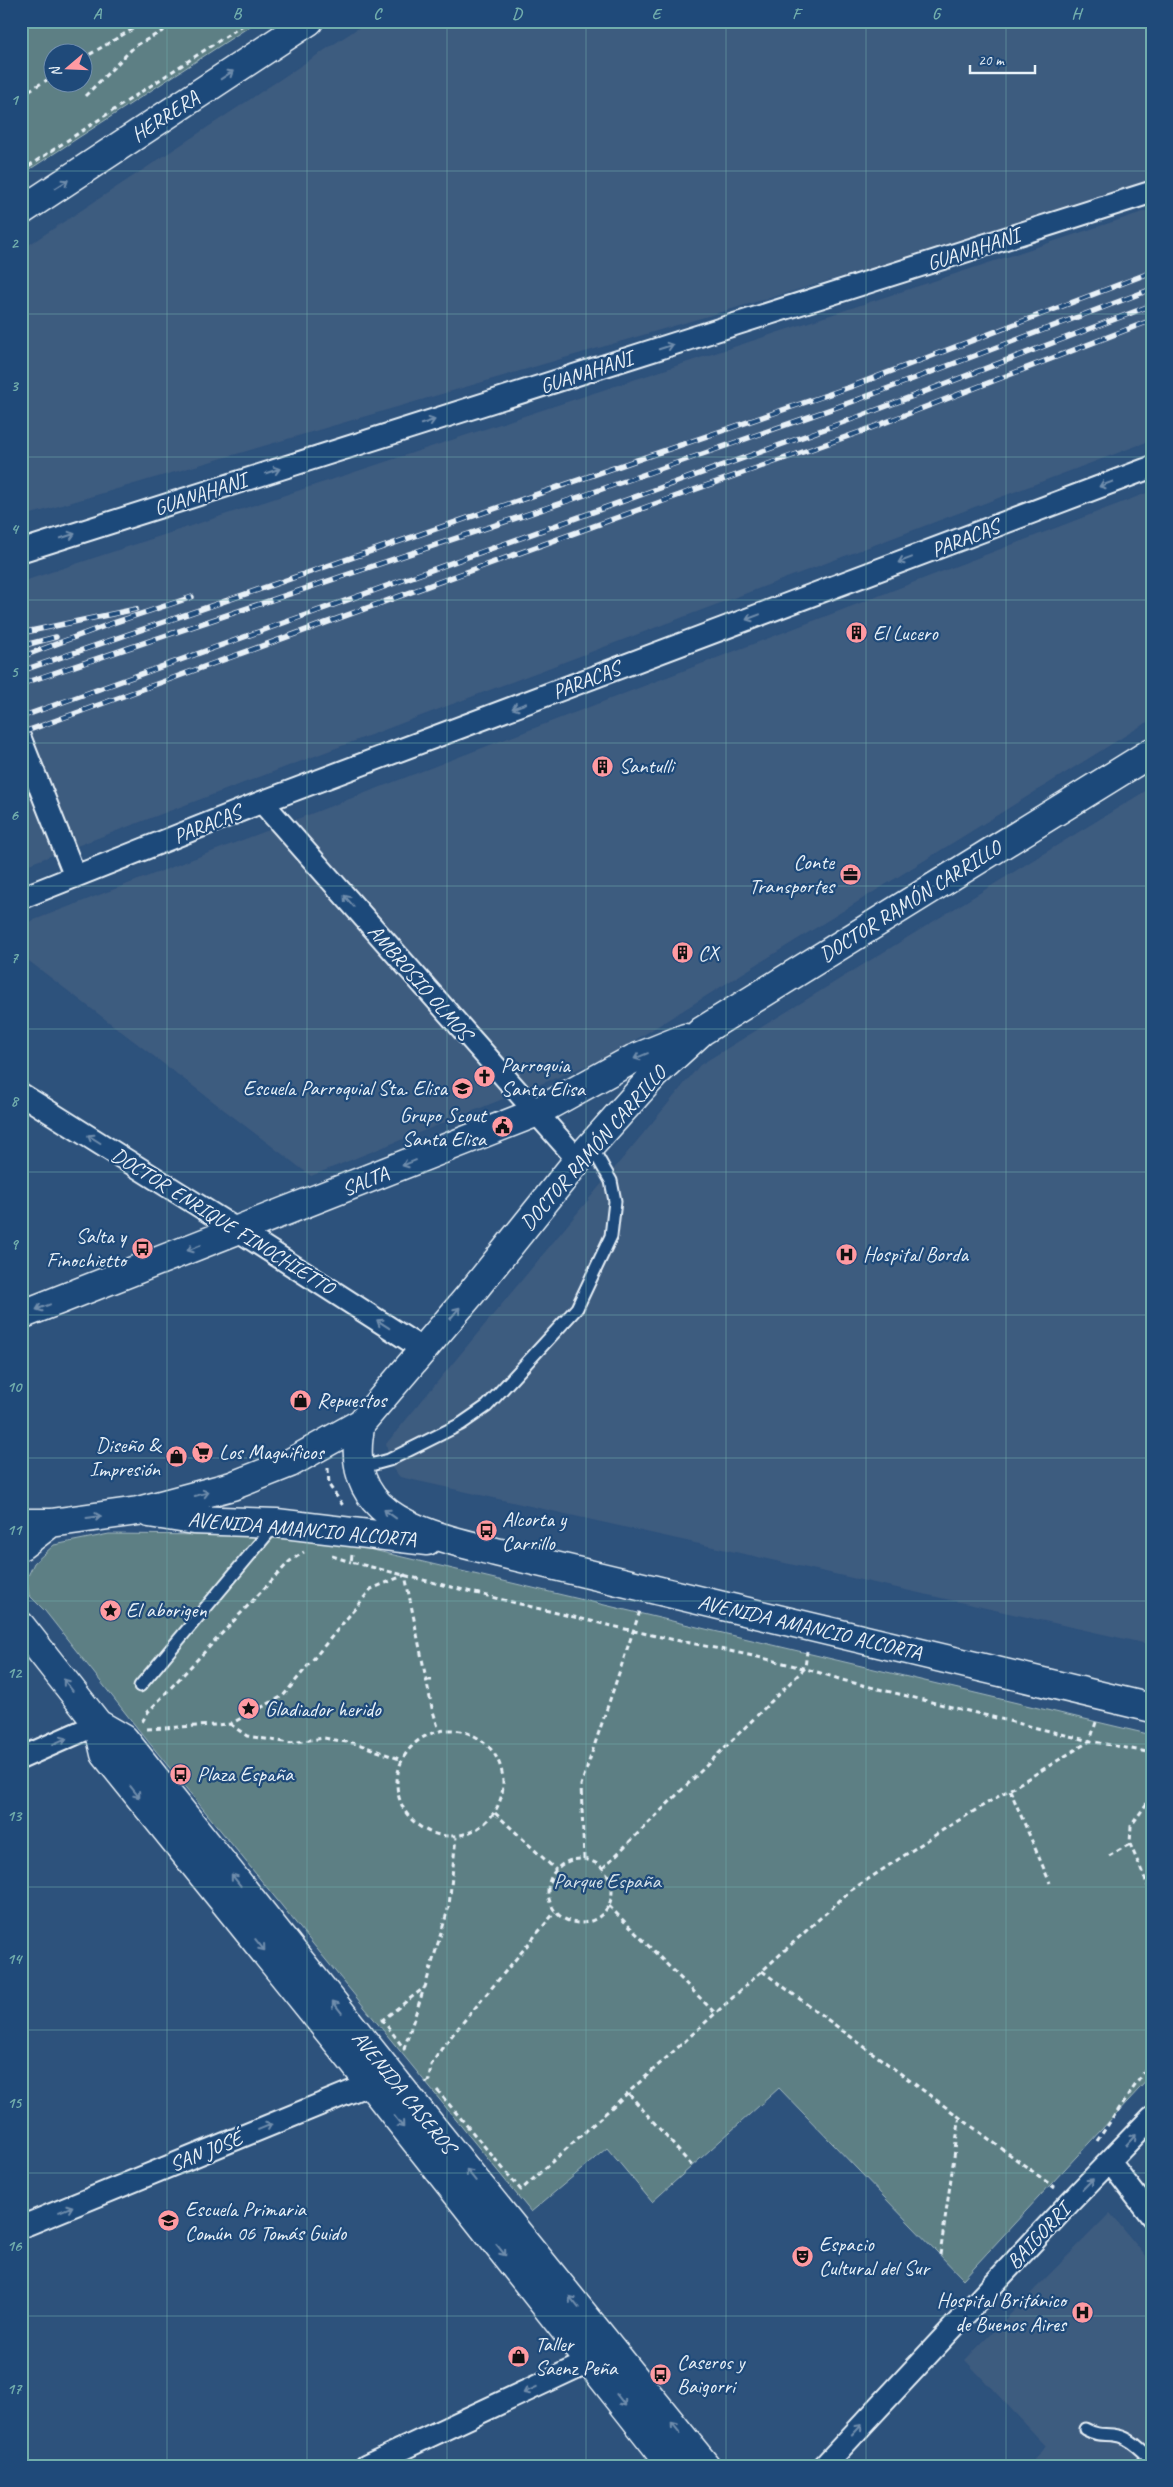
<svg xmlns="http://www.w3.org/2000/svg" width="1173" height="2487" font-family="Caveat,sans-serif">
	<rect width="100%" height="100%" fill="#2d527c"/>
	<filter id="ink" filterUnits="userSpaceOnUse"><feTurbulence type="fractalNoise" baseFrequency=".02" numOctaves="2"/><feDisplacementMap in="SourceGraphic" scale="10" xChannelSelector="R" yChannelSelector="G"/><feConvolveMatrix kernelMatrix="1 2 1 2 8 2 1 2 1" color-interpolation-filters="sRGB"/></filter>
	<g filter="url(#ink)">
		<path fill="#3e5b7f" d="M369,21H1152V186L21,517V250Z
			M1152,209V440L21,867V582Z
			M1152,491V719L608,1057L311,1176L21,955V925Z
			M1152,787V1645L400,1477L392,1468L386,1444L700,1065Z
			M1110,2213L1152,2264V2466H1027L1046,2446L965,2360Z"/>
		<path fill="#5d7f84" stroke="#a2b8be" fill-rule="evenodd" d="M21,21H258L21,175ZM52,52H82V82H52Z
			M109,1534L314,1536L1152,1735V2075L963,2279L779,2088L652,2202L607,2148L531,2212L138,1729L45,1611L29,1595L27,1578L34,1563L54,1545Z"/>
		<g fill="none" stroke-linecap="round" stroke-linejoin="round">
			<defs>
				<path id="lane" d="M360,1468L389,1460L461,1424L487,1406L577,1308L611,1236L615,1201L611,1181L591,1146
					M140,1686L274,1526
					M1085,2429C1102,2438 1104,2432 1119,2436C1132,2439 1142,2451 1152,2459"/>
				<path id="street" d="M21,551L1152,192
					M21,740L75,876
					M262,802L578,1160
					M21,898L262,802L1152,467
					M21,1094L239,1231L424,1350
					M21,1758L98,1724
					M1110,2162L1152,2217
					M21,2227L370,2084L383,2076
					M366,2466L603,2355
					M824,2466L1070,2202L1152,2117"/>
				<path id="secondary" d="M21,211L309,21
					M21,1315L535,1113L633,1059L685,1038
					M361,1423C340,1519 423,1533 496,1552L1152,1708
					M149,1513L193,1520L276,1523L427,1541
					M21,1523H51L138,1511L232,1486L290,1463L361,1423L469,1296L578,1160L655,1074L702,1031L1152,752
					M21,1546L51,1523
					M21,1626L98,1724L124,1739L409,2098L706,2466
					M98,1724L105,1754L346,2053L672,2466"/>
			</defs>
			<use href="#lane" stroke="#e8f1f8" stroke-width="15"/>
			<use href="#street" stroke="#e8f1f8" stroke-width="25"/>
			<use href="#secondary" stroke="#e8f1f8" stroke-width="31"/>
			<path stroke="#e8f1f8" stroke-width="3" stroke-dasharray="5 4" stroke-linecap="butt" d="M82,59L146,21
				M21,95L52,77
				M85,96L135,46L181,21
				M21,171L249,21
				M328,1468L329,1485L344,1507
				M352,1555L351,1562C448,1586 545,1611 643,1633C709,1648 778,1658 842,1680L1090,1741L1152,1753
				M332,1556L351,1562
				M427,1680H436
				M142,1722L148,1712L290,1561L304,1552
				M230,1724L247,1736L290,1743L324,1738L358,1744L402,1760
				M147,1729L230,1724L283,1696L371,1589L405,1575L432,1708L439,1730
				M397 1783a53 53 0 1 1 106 0a53 53 0 1 1-106 0Z
				M1010,1790L1050,1883
				M1152,1796L1131,1826L1130,1844L1152,1895
				M495,1813L556,1870
				M1109,1856L1130,1844
				M584,1859L581,1785L640,1611
				M548 1891a32 32 0 1 1 64 0a32 32 0 1 1-64 0Z
				M603,1868L805,1668L807,1651
				M609,1906L714,2012
				M762,1971L1055,2188
				M382,2019L405,2050
				M381,2021L425,1987L449,1906L456,1837
				M404,2049L424,1988
				M426,2083L429,2080L431,2065L444,2045L555,1912
				M437,2090L521,2190L850,1891L946,1828L1090,1741L1097,1719
				M629,2094L692,2166
				M1097,2141L1147,2068L1152,2047
				M940,2255L960,2115"/>
			<use href="#lane" stroke="#1f4a7a" stroke-width="11"/>
			<use href="#street" stroke="#1f4a7a" stroke-width="21"/>
			<use href="#secondary" stroke="#1f4a7a" stroke-width="28"/>
			<defs>
				<path id="rail" d="M21,633L136,609
					M21,646L56,637
					M21,657L110,624L192,597
					M21,671L850,387L1152,272
					M21,684L585,495L857,400L1152,289
					M21,717L858,417L1152,305
					M21,733L688,492L863,431L1152,320"/>
			</defs>
			<use href="#rail" stroke="#e8f1f8" stroke-width="5.5"/>
			<use href="#rail" stroke="#1f4a7a" stroke-width="4" stroke-dasharray="11" stroke-linecap="butt"/>
		</g>
		<defs><path id="oneway-shaft" d="M-6 0H5M1.5-3L5.5 0L1.5 3" fill="none" stroke-width="1.6" stroke-linecap="round" stroke-linejoin="round" transform="scale(1.25)"/></defs>
		<g stroke="#6f8dac">
			<use href="#oneway-shaft" transform="translate(227 75) rotate(-33)"/>
			<use href="#oneway-shaft" transform="translate(62 184) rotate(-33)"/>
			<use href="#oneway-shaft" transform="translate(666 347) rotate(-18)"/>
			<use href="#oneway-shaft" transform="translate(428 422) rotate(-18)"/>
			<use href="#oneway-shaft" transform="translate(273 471) rotate(-18)"/>
			<use href="#oneway-shaft" transform="translate(1106 484) rotate(159)"/>
			<use href="#oneway-shaft" transform="translate(68 536) rotate(-18)"/>
			<use href="#oneway-shaft" transform="translate(905 560) rotate(159)"/>
			<use href="#oneway-shaft" transform="translate(753 617) rotate(159)"/>
			<use href="#oneway-shaft" transform="translate(519 706) rotate(159)"/>
			<use href="#oneway-shaft" transform="translate(349 901) rotate(-131)"/>
			<use href="#oneway-shaft" transform="translate(641 1056) rotate(158)"/>
			<use href="#oneway-shaft" transform="translate(94 1139) rotate(-148)"/>
			<use href="#oneway-shaft" transform="translate(409 1163) rotate(158)"/>
			<use href="#oneway-shaft" transform="translate(194 1248) rotate(158)"/>
			<use href="#oneway-shaft" transform="translate(43 1307) rotate(159)"/>
			<use href="#oneway-shaft" transform="translate(455 1313) rotate(-50)"/>
			<use href="#oneway-shaft" transform="translate(383 1324) rotate(-147)"/>
			<use href="#oneway-shaft" transform="translate(202 1494) rotate(-15)"/>
			<use href="#oneway-shaft" transform="translate(390 1514) rotate(-144)"/>
			<use href="#oneway-shaft" transform="translate(94 1517) rotate(-7)"/>
			<use href="#oneway-shaft" transform="translate(68 1685) rotate(-128)"/>
			<use href="#oneway-shaft" transform="translate(60 1741) rotate(-24)"/>
			<use href="#oneway-shaft" transform="translate(135 1792) rotate(51)"/>
			<use href="#oneway-shaft" transform="translate(236 1880) rotate(-128)"/>
			<use href="#oneway-shaft" transform="translate(260 1945) rotate(51)"/>
			<use href="#oneway-shaft" transform="translate(337 2007) rotate(-128)"/>
			<use href="#oneway-shaft" transform="translate(399 2122) rotate(51)"/>
			<use href="#oneway-shaft" transform="translate(265 2127) rotate(-22)"/>
			<use href="#oneway-shaft" transform="translate(1131 2140) rotate(-47)"/>
			<use href="#oneway-shaft" transform="translate(471 2175) rotate(-129)"/>
			<use href="#oneway-shaft" transform="translate(1088 2184) rotate(-45)"/>
			<use href="#oneway-shaft" transform="translate(66 2209) rotate(-22)"/>
			<use href="#oneway-shaft" transform="translate(501 2250) rotate(51)"/>
			<use href="#oneway-shaft" transform="translate(574 2302) rotate(-129)"/>
			<use href="#oneway-shaft" transform="translate(530 2390) rotate(155)"/>
			<use href="#oneway-shaft" transform="translate(621 2400) rotate(52)"/>
			<use href="#oneway-shaft" transform="translate(676 2428) rotate(-129)"/>
			<use href="#oneway-shaft" transform="translate(857 2430) rotate(-47)"/>
		</g>
	</g>
	<path fill="none" stroke="#71adac" stroke-width="1" stroke-opacity="0.55" d="M167,21V2466M307,21V2466M447,21V2466M586,21V2466M726,21V2466M866,21V2466M1006,21V2466M21,171H1152M21,314H1152M21,457H1152M21,600H1152M21,743H1152M21,886H1152M21,1029H1152M21,1172H1152M21,1315H1152M21,1458H1152M21,1601H1152M21,1744H1152M21,1887H1152M21,2030H1152M21,2173H1152M21,2316H1152"/>
	<defs>
		<symbol id="building-disc" viewBox="-11 -11 22 22"><circle r="9.5" fill="#ff9aa2" stroke="#1f4a7a"/><path d="M-4-6H4V6H1V3H-1V6H-4ZM-2.5-4.3h1.7v1.8h-1.7ZM.8-4.3h1.7v1.8H.8ZM-2.5-1h1.7V.8h-1.7ZM.8-1h1.7V.8H.8Z" fill="#111"/></symbol>
		<symbol id="office-disc" viewBox="-11 -11 22 22"><circle r="9.5" fill="#ff9aa2" stroke="#1f4a7a"/><path d="M-6-3h4V-5.5h4V-3h4V5H-6ZM-1-4.5V-3h2v-1.5ZM-6 0V1H6V0Z" fill="#111"/></symbol>
		<symbol id="church-disc" viewBox="-11 -11 22 22"><circle r="9.5" fill="#ff9aa2" stroke="#1f4a7a"/><path d="M-1.2-6h2.4v3.5h3.3v2.4h-3.3V6h-2.4V-.1h-3.3v-2.4h3.3Z" fill="#111"/></symbol>
		<symbol id="school-disc" viewBox="-11 -11 22 22"><circle r="9.5" fill="#ff9aa2" stroke="#1f4a7a"/><path d="M0-5L7-2L0 1L-7-2ZM-4 1L0 2.5L4 1V4Q0 6-4 4Z" fill="#111"/></symbol>
		<symbol id="civic-disc" viewBox="-11 -11 22 22"><circle r="9.5" fill="#ff9aa2" stroke="#1f4a7a"/><path d="M-.6-6.5H3V-4.5H.6V-3L4-1V1h2V6H-6V1h2V-1L-.6-3ZM-1.2 2.5V6h2.4V2.5Z" fill="#111"/></symbol>
		<symbol id="bus-disc" viewBox="-11 -11 22 22"><circle r="9.5" fill="#ff9aa2" stroke="#1f4a7a"/><path d="M-5-6H5V4H4V6H2V4H-2V6H-4V4H-5ZM-3.5-4V0h7V-4ZM-3.5 1.2v1.5H-2V1.2ZM2 1.2v1.5H3.5V1.2Z" fill="#111"/></symbol>
		<symbol id="hospital-disc" viewBox="-11 -11 22 22"><circle r="9.5" fill="#ff9aa2" stroke="#1f4a7a"/><path d="M-5-5h3v3.5h4V-5h3V5h-3V1.5h-4V5h-3Z" fill="#111"/></symbol>
		<symbol id="shop-disc" viewBox="-11 -11 22 22"><circle r="9.5" fill="#ff9aa2" stroke="#1f4a7a"/><path d="M-5-2.5h2.3a2.7 3.5 0 0 1 5.4 0H5L5.5 6h-11ZM-1.5-2.5h3a1.5 2.3 0 0 0-3 0Z" fill="#111"/></symbol>
		<symbol id="supermarket-disc" viewBox="-11 -11 22 22"><circle r="9.5" fill="#ff9aa2" stroke="#1f4a7a"/><path d="M-6-5.5h2.5l.6 2H6L4.5 2H-2.5L-4.4-4H-6ZM-1.5 3.2a1.3 1.3 0 1 0 .1 0ZM3 3.2a1.3 1.3 0 1 0 .1 0Z" fill="#111"/></symbol>
		<symbol id="sight-disc" viewBox="-11 -11 22 22"><circle r="9.5" fill="#ff9aa2" stroke="#1f4a7a"/><path d="M0-6L1.8-2.2L6-1.7L2.9 1.2L3.7 5.4L0 3.3L-3.7 5.4L-2.9 1.2L-6-1.7L-1.8-2.2Z" fill="#111"/></symbol>
		<symbol id="theatre-disc" viewBox="-11 -11 22 22"><circle r="9.5" fill="#ff9aa2" stroke="#1f4a7a"/><path d="M-5-5.5Q0-4 5-5.5V0Q5 5 0 6Q-5 5-5 0ZM-3.3-2.5H-1v1.5H-3.3ZM1-2.5H3.3v1.5H1ZM-2.8 1Q0 5.5 2.8 1Z" fill="#111"/></symbol>
	</defs>
	<g fill-rule="evenodd">
		<use href="#building-disc" x="844" y="620" width="25" height="25"/>
		<use href="#building-disc" x="590" y="754" width="25" height="25"/>
		<use href="#office-disc" x="838" y="862" width="25" height="25"/>
		<use href="#building-disc" x="670" y="940" width="25" height="25"/>
		<use href="#church-disc" x="472" y="1064" width="25" height="25"/>
		<use href="#school-disc" x="450" y="1076" width="25" height="25"/>
		<use href="#civic-disc" x="490" y="1114" width="25" height="25"/>
		<use href="#bus-disc" x="130" y="1236" width="25" height="25"/>
		<use href="#hospital-disc" x="834" y="1242" width="25" height="25"/>
		<use href="#shop-disc" x="288" y="1388" width="25" height="25"/>
		<use href="#supermarket-disc" x="190" y="1440" width="25" height="25"/>
		<use href="#shop-disc" x="164" y="1444" width="25" height="25"/>
		<use href="#bus-disc" x="474" y="1518" width="25" height="25"/>
		<use href="#sight-disc" x="98" y="1598" width="25" height="25"/>
		<use href="#sight-disc" x="236" y="1696" width="25" height="25"/>
		<use href="#bus-disc" x="168" y="1762" width="25" height="25"/>
		<use href="#school-disc" x="156" y="2208" width="25" height="25"/>
		<use href="#theatre-disc" x="790" y="2244" width="25" height="25"/>
		<use href="#hospital-disc" x="1070" y="2300" width="25" height="25"/>
		<use href="#shop-disc" x="506" y="2344" width="25" height="25"/>
		<use href="#bus-disc" x="648" y="2362" width="25" height="25"/>
	</g>
	<g text-anchor="middle" dominant-baseline="central" stroke-width="4.5" stroke-linejoin="round" paint-order="stroke">
		<g font-size="21" fill="#e8f1f8" stroke="#1f4a7a">
			<text transform="translate(165 116) rotate(-33)">HERRERA</text>
			<text transform="translate(973 249) rotate(-18)">GUANAHANI</text>
			<text transform="translate(586 372) rotate(-18)">GUANAHANI</text>
			<text transform="translate(200 494) rotate(-18)">GUANAHANI</text>
			<text transform="translate(965 538) rotate(-21)">PARACAS</text>
			<text transform="translate(586 680) rotate(-21)">PARACAS</text>
			<text transform="translate(207 824) rotate(-22)">PARACAS</text>
			<text transform="translate(910 901) rotate(-32)">DOCTOR RAMÓN CARRILLO</text>
			<text transform="translate(420 982) rotate(49)">AMBROSIO OLMOS</text>
			<text transform="translate(593 1148) rotate(-49)">DOCTOR RAMÓN CARRILLO</text>
			<text transform="translate(365 1181) rotate(-22)">SALTA</text>
			<text transform="translate(223 1221) rotate(32)">DOCTOR ENRIQUE FINOCHIETTO</text>
			<text transform="translate(302 1529) rotate(5)">AVENIDA AMANCIO ALCORTA</text>
			<text transform="translate(810 1627) rotate(13)">AVENIDA AMANCIO ALCORTA</text>
			<text transform="translate(404 2092) rotate(51)">AVENIDA CASEROS</text>
			<text transform="translate(206 2151) rotate(-22)">SAN JOSÉ</text>
			<text transform="translate(1038 2236) rotate(-47)">BAIGORRI</text>
		</g>
		<g font-size="21" fill="#e8f1f8" stroke="#1f4a7a" text-anchor="start">
			<text x="873" y="633">El Lucero</text>
			<text x="619" y="766">Santulli</text>
			<text x="834" y="862" text-anchor="end">Conte<tspan x="834" dy="24">Transportes</tspan></text>
			<text x="698" y="953">CX</text>
			<text x="501" y="1065">Parroquia<tspan x="501" dy="24">Santa Elisa</tspan></text>
			<text x="447" y="1088" text-anchor="end">Escuela Parroquial Sta. Elisa</text>
			<text x="486" y="1115" text-anchor="end">Grupo Scout<tspan x="486" dy="24">Santa Elisa</tspan></text>
			<text x="126" y="1236" text-anchor="end">Salta y<tspan x="126" dy="24">Finochietto</tspan></text>
			<text x="863" y="1254">Hospital Borda</text>
			<text x="317" y="1400">Repuestos</text>
			<text x="160" y="1445" text-anchor="end">Diseño &amp;<tspan x="160" dy="24">Impresión</tspan></text>
			<text x="219" y="1452">Los Magnificos</text>
			<text x="502" y="1519">Alcorta y<tspan x="502" dy="24">Carrillo</tspan></text>
			<text x="126" y="1610">El aborigen</text>
			<text x="265" y="1709">Gladiador herido</text>
			<text x="197" y="1774">Plaza España</text>
			<text x="185" y="2209">Escuela Primaria<tspan x="185" dy="24">Común 06 Tomás Guido</tspan></text>
			<text x="819" y="2244">Espacio<tspan x="819" dy="24">Cultural del Sur</tspan></text>
			<text x="1066" y="2300" text-anchor="end">Hospital Británico<tspan x="1066" dy="24">de Buenos Aires</tspan></text>
			<text x="535" y="2344">Taller<tspan x="535" dy="24">Saenz Peña</tspan></text>
			<text x="677" y="2362">Caseros y<tspan x="677" dy="24">Baigorri</tspan></text>
		</g>
		<g font-size="21" fill="#d3e0e7" stroke="#1f4a7a">
			<text x="607" y="1881">Parque España</text>
		</g>
	</g>
	<rect width="1173" height="2487" fill="none" stroke="#1f4a7a" stroke-width="55"/>
	<g transform="translate(68 68) rotate(251)"><circle r="24" fill="#1f4a7a" stroke="#6f8dac"/>
	<path d="M0-4L9 19L0 12L-9 19Z" fill="#ff9aa2"/>
	<text y="-8" font-size="14" font-weight="bold" text-anchor="middle" fill="#e8f1f8">N</text>
	</g>
	<path d="M970 65v8h65v-8" fill="none" stroke="#e8f1f8" stroke-width="2.5"/>
	<text x="978" y="65" font-size="15" fill="#e8f1f8" stroke="#1f4a7a" stroke-width="4" paint-order="stroke">20 m</text>
	<rect x="28" y="28" width="1118" height="2432" fill="none" stroke="#71adac" stroke-width="2"/>
	<g font-size="16" text-anchor="middle" font-weight="bold" fill="#71adac">
		<text x="97" y="19">A</text>
		<text x="237" y="19">B</text>
		<text x="377" y="19">C</text>
		<text x="517" y="19">D</text>
		<text x="656" y="19">E</text>
		<text x="796" y="19">F</text>
		<text x="936" y="19">G</text>
		<text x="1076" y="19">H</text>
		<text x="14" y="105">1</text>
		<text x="14" y="248">2</text>
		<text x="14" y="391">3</text>
		<text x="14" y="534">4</text>
		<text x="14" y="677">5</text>
		<text x="14" y="820">6</text>
		<text x="14" y="963">7</text>
		<text x="14" y="1106">8</text>
		<text x="14" y="1249">9</text>
		<text x="14" y="1392">10</text>
		<text x="14" y="1535">11</text>
		<text x="14" y="1678">12</text>
		<text x="14" y="1821">13</text>
		<text x="14" y="1964">14</text>
		<text x="14" y="2108">15</text>
		<text x="14" y="2251">16</text>
		<text x="14" y="2394">17</text>
	</g>
</svg>
